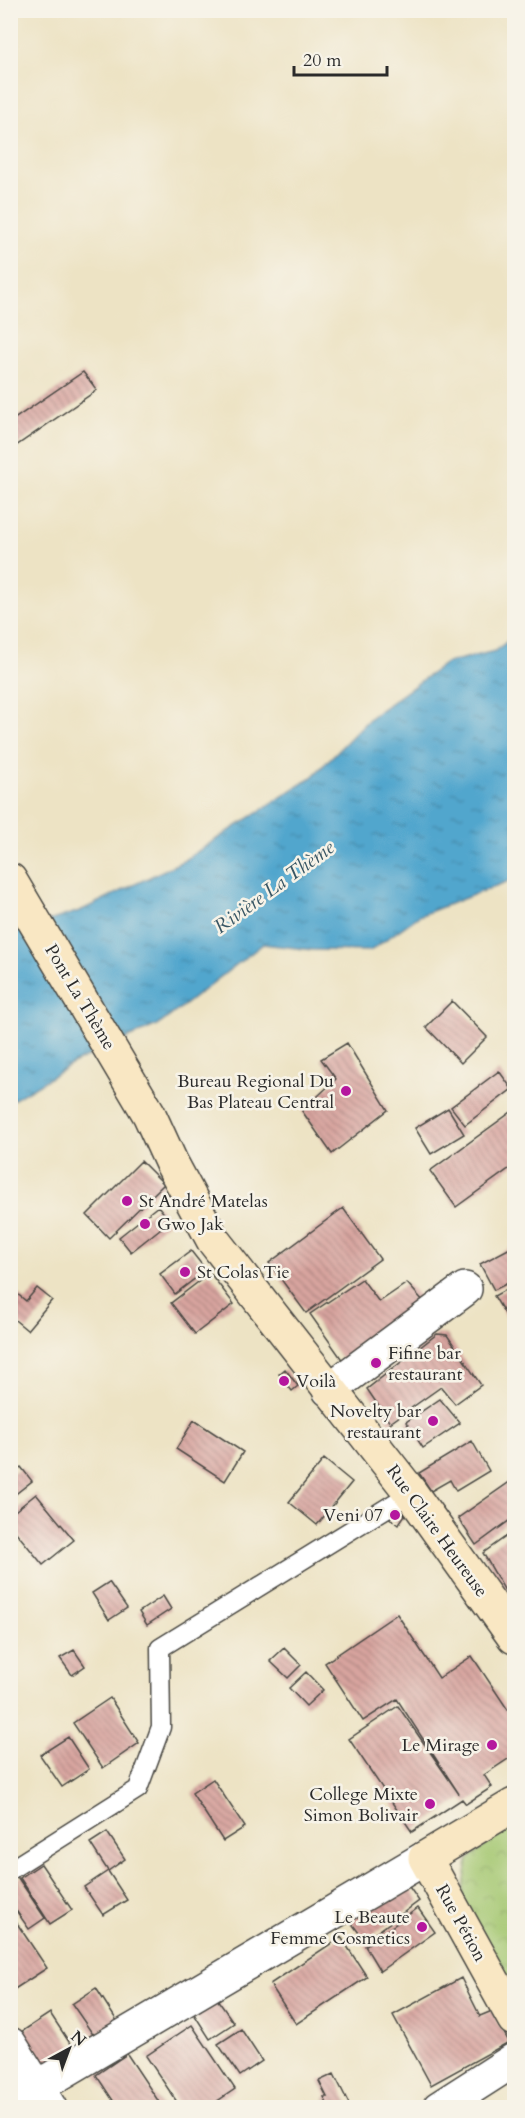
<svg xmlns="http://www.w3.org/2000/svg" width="525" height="2118" font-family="Cardo,serif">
	<defs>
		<pattern id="park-crowns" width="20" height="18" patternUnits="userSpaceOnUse" patternTransform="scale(1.5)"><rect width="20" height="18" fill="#a4c771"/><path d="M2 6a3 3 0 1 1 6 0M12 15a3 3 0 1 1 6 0" fill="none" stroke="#8dab62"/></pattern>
		<pattern id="water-ripples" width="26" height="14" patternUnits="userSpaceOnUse" patternTransform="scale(1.5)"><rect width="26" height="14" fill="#51a6cd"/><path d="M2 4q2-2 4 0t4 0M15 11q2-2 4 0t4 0" fill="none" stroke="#4387a7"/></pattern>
		<pattern id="building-back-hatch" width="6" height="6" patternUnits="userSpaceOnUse" patternTransform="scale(1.5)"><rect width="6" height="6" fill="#d8a49f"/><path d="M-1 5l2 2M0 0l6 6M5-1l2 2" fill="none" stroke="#af8682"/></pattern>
	</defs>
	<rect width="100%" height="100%" fill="#f7f3e8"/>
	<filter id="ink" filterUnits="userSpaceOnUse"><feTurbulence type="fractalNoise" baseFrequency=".0167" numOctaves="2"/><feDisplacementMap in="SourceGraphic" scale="12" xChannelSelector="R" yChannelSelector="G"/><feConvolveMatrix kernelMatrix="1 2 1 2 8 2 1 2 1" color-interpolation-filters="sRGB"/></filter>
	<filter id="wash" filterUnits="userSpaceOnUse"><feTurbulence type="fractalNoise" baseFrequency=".008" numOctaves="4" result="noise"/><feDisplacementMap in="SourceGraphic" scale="24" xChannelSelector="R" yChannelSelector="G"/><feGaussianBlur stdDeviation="1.35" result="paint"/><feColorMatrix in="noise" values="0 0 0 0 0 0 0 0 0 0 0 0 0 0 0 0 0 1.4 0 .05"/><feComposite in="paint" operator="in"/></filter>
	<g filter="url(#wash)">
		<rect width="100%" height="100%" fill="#ede3c4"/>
		<path fill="url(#park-crowns)" stroke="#68794e" stroke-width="1.5" d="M514,1823V1996L461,1907L468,1860L505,1829Z"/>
		<path fill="url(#water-ripples)" stroke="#3e687c" stroke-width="1.5" d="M514,636V879L419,916L370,951L313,950L263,944L161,1023L74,1063L13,1100L11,1099V933L80,911L183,861L312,777L371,717L446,663L495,651Z"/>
		<g id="blocks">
			<path fill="url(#building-back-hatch)" d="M83,372L97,390L10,450V422Z
				M452,1001L487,1037L461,1063L426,1027Z
				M347,1043L388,1110L332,1154L302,1111L336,1079L321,1059Z
				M499,1071L512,1089L465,1125L451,1107Z
				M448,1108L464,1134L431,1154L415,1128Z
				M514,1110V1165L456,1207L430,1171Z
				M141,1161L164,1184L109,1238L87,1215Z
				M158,1206L170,1221L131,1252L119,1237Z
				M343,1208L380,1259L306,1313L269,1263Z
				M514,1246V1280L494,1290L480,1264Z
				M191,1251L206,1270L175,1294L160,1274Z
				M210,1273L234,1304L195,1334L171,1303Z
				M362,1279L379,1302L407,1283L424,1302L343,1361L310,1314Z
				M514,1285V1322L511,1324L494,1296Z
				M10,1288L26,1301L37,1288L52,1300L27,1330L10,1316Z
				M437,1334L447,1335L481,1385L455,1404L441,1387L390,1423L367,1389Z
				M285,1369L298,1386L292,1391L279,1374Z
				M440,1399L460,1423L423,1448L406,1422Z
				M194,1420L243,1452L225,1481L176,1449Z
				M472,1441L489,1471L456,1491L450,1480L431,1491L419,1473Z
				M324,1459L352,1482L317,1525L289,1502Z
				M21,1467L32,1481L13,1496L10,1493V1475Z
				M514,1479V1517L476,1545L458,1518Z
				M36,1494L74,1540L43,1565L10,1525V1515Z
				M394,1507L405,1515L398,1525L387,1516Z
				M514,1531V1584L505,1591L483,1553Z
				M109,1582L127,1608L109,1620L92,1593Z
				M163,1596L171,1609L147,1625L139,1612Z
				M397,1614L439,1678L472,1656L514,1719V1755L484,1775L492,1787L466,1804L462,1799L412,1832L349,1739L398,1706L459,1794L397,1699L363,1721L325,1663Z
				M284,1648L301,1665L288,1678L270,1661Z
				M74,1650L85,1666L72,1675L60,1658Z
				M306,1672L323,1690L306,1706L289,1688Z
				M110,1698L139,1743L103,1768L73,1723Z
				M68,1737L89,1769L62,1787L40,1755Z
				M213,1779L245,1827L223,1841L192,1793Z
				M107,1832L125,1859L108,1871L90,1843Z
				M41,1864L72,1910L50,1924L20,1878Z
				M108,1871L127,1900L103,1915L84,1887Z
				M16,1875L45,1918L29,1929L10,1902V1879Z
				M405,1881L419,1901L365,1941L350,1921Z
				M418,1908L435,1932L380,1971L365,1946Z
				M10,1913L47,1968L10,1992Z
				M341,1937L367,1977L296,2024L270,1984Z
				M461,1978L480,2016L492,2011L509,2042L431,2085L393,2015Z
				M96,1988L117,2021L94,2036L72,2004Z
				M217,1999L234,2023L210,2039L194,2014Z
				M50,2013L73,2048L41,2069L18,2034Z
				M192,2025L235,2089L207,2108H181L146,2056Z
				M241,2029L262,2061L240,2076L218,2044Z
				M127,2054L163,2108H118L96,2075Z
				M334,2074L351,2108H329L324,2097H327L319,2081Z"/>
		</g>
	</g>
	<g filter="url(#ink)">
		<use href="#blocks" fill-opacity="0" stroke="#484742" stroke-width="1.5"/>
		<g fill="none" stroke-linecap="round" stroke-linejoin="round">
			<defs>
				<path id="service" d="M10,1870L138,1789L161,1727L160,1648L411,1493"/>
				<path id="minor" d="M329,1390L465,1289
					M10,2044L50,2108
					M10,2103L425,1858
					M439,2108L514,2060"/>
				<path id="secondary" d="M10,880L149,1114L171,1162L213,1240L411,1493L514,1637
					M514,1805L425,1858L514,2019"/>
			</defs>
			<use href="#service" stroke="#484742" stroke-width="21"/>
			<use href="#minor" stroke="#484742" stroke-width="36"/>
			<use href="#secondary" stroke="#484742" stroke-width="36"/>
			<use href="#service" stroke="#fff" stroke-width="18"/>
			<use href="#minor" stroke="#fff" stroke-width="33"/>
			<use href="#secondary" stroke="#f9e7c3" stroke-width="33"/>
		</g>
	</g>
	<g fill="#b5179e" stroke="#f7f3e8" stroke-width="2">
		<circle cx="346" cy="1091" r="6"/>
		<circle cx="127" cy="1201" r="6"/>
		<circle cx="145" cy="1224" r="6"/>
		<circle cx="185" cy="1272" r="6"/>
		<circle cx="376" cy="1363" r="6"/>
		<circle cx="284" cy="1381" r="6"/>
		<circle cx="433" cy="1421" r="6"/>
		<circle cx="395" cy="1515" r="6"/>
		<circle cx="492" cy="1745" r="6"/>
		<circle cx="430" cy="1804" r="6"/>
		<circle cx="422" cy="1927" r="6"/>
	</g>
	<g text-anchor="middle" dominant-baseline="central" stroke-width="5" stroke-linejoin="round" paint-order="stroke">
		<g font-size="18" fill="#2b2b2b" stroke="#f7f3e8">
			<text transform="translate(80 997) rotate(59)">Pont La Thème</text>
			<text transform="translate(437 1531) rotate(54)">Rue Claire Heureuse</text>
			<text transform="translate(461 1923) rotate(61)">Rue Pétion</text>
		</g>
		<g font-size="18" fill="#2b2b2b" stroke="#f7f3e8" text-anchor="end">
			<text x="334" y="1081">Bureau Regional Du<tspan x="334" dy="21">Bas Plateau Central</tspan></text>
			<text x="139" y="1201" text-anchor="start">St André Matelas</text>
			<text x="157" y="1224" text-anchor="start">Gwo Jak</text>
			<text x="197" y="1272" text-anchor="start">St Colas Tie</text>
			<text x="388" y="1353" text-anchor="start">Fifine bar<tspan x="388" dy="21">restaurant</tspan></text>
			<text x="296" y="1381" text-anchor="start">Voilà</text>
			<text x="421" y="1411">Novelty bar<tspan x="421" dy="21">restaurant</tspan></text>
			<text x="383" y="1515">Veni 07</text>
			<text x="480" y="1745">Le Mirage</text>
			<text x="418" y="1794">College Mixte<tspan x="418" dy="21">Simon Bolivair</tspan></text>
			<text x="410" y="1917">Le Beaute<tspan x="410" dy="21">Femme Cosmetics</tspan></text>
		</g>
		<g font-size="20" font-style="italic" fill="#385664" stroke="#f7f3e8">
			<text transform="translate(274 887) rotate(-36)">Rivière La Thème</text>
		</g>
	</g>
	<rect width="525" height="2118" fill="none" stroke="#f7f3e8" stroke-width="36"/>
	<g transform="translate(69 2049) rotate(41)" stroke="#f7f3e8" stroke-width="4.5" paint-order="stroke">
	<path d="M0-4.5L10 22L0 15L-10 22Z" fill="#2b2b2b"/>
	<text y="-9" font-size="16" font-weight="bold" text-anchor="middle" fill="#2b2b2b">N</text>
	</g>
	<path d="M294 66v9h93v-9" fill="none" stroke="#2b2b2b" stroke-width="3"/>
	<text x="303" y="66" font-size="18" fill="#2b2b2b" stroke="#f7f3e8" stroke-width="4.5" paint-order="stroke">20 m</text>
</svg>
